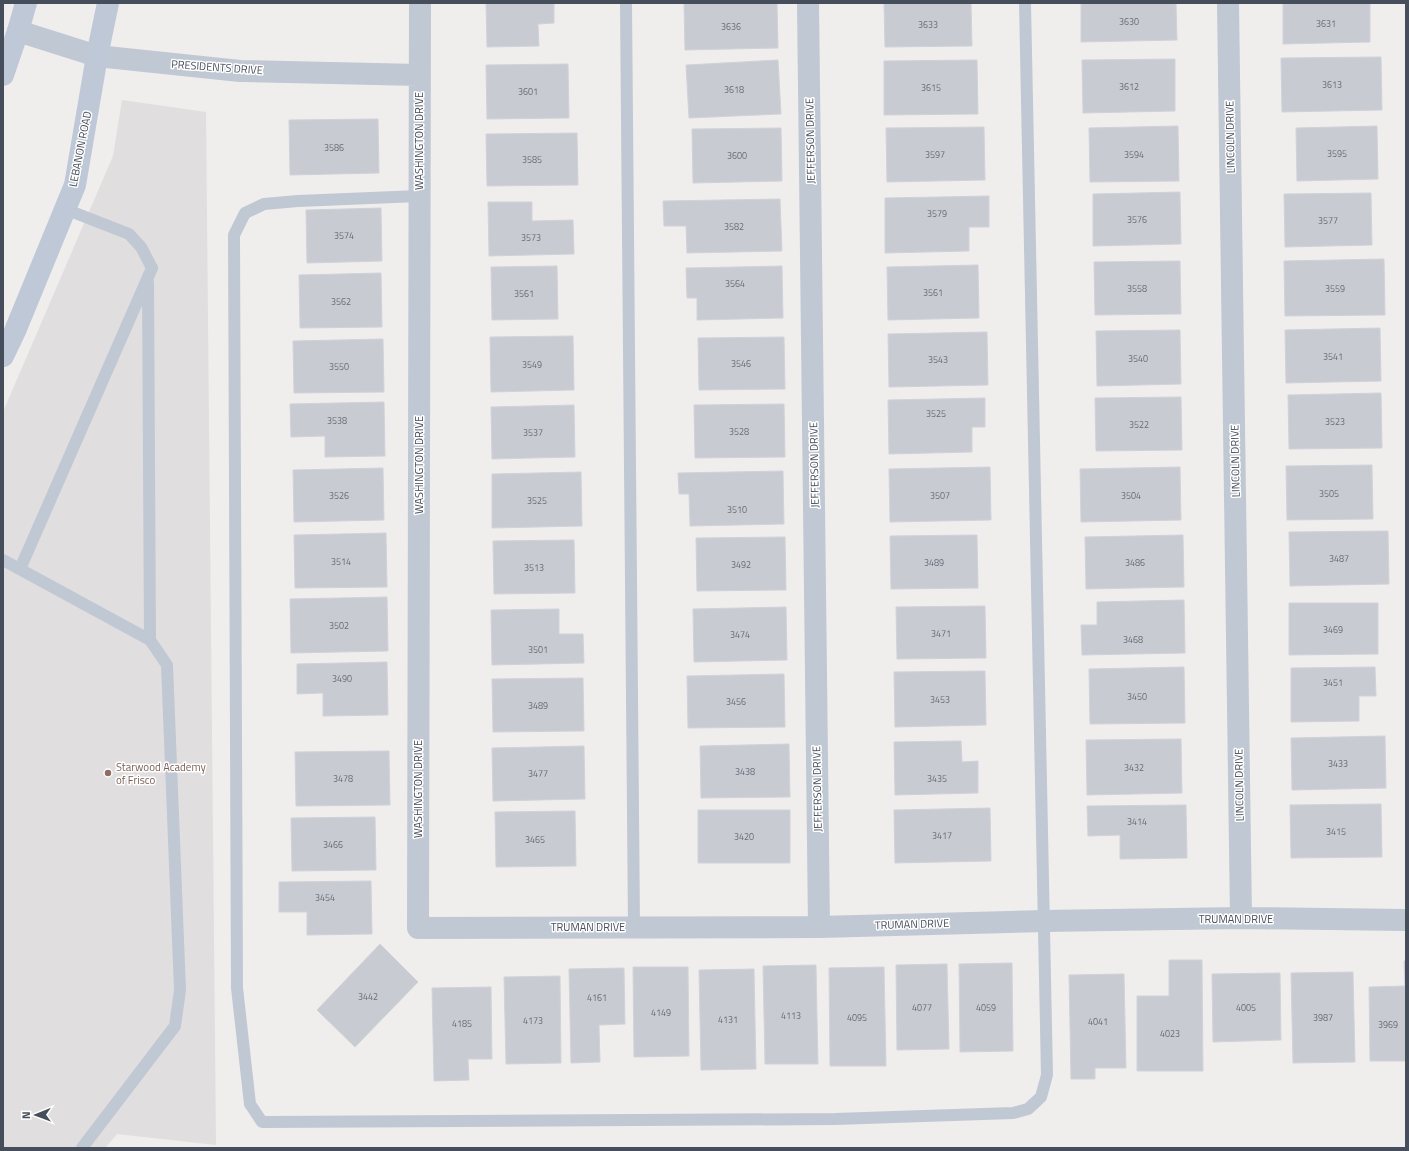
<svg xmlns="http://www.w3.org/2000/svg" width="1409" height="1151" font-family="'Titillium Web',sans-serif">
	<rect width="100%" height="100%" fill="#f0eded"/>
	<path fill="#e1dedf" d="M122,100L206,112L216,1145L117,1134L105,1148H3V412L113,156Z"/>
	<path fill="#c9cbd3" stroke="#d1d2d9" d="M486,3H554V23L538,24L539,46L487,47Z
		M684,3H777L778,48L685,50Z
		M884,3H971L972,46L885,47Z
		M1081,3H1176L1177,40L1081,42Z
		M1283,3H1370V42L1283,44Z
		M1381,57L1382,110L1282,112L1281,58Z
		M1175,59V111L1083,113L1082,60Z
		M778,60L781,114L689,118L686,65Z
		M977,60L978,114L884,115V61Z
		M568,64L569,118L487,119L486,65Z
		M378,119L379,173L290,175L289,120Z
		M1178,126L1179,181L1090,182L1089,128Z
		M1377,126L1378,179L1297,181L1296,128Z
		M984,127L985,180L887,182L886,128Z
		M781,128L782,181L693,183L692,129Z
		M577,133L578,185L487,186L486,134Z
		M1180,192L1181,244L1093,246V194Z
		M1371,193L1372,245L1285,247L1284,194Z
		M989,196V227H969V251L885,253V198Z
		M780,199L782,251L687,253L686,226H664L663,201Z
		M488,202H532V221L573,220L574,254L489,256Z
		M381,208L382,261L307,263L306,210Z
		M1384,259L1385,315L1285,316L1284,261Z
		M1180,261L1181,314L1095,315L1094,262Z
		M978,265L979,318L888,320L887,267Z
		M557,266L558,319L492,320L491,267Z
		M782,266L783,318L697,320V298H687L686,268Z
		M381,273L382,327L300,328L299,275Z
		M1380,328L1381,381L1286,383L1285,330Z
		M1180,330L1181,384L1097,386L1096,331Z
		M987,332L988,385L889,387L888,334Z
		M573,336L574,390L491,392L490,337Z
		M784,337L785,389L699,390L698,338Z
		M383,339L384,392L294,393L293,341Z
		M1381,393L1382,448L1289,449L1288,395Z
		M1181,397L1182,450L1096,451L1095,398Z
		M985,398V427H972V452L889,454L888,400Z
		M384,402L385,456L325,457V436L291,437L290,404Z
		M784,404L785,457L695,458L694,405Z
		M574,405L575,457L492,459L491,407Z
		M1372,465L1373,519L1287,520L1286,466Z
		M990,467L991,520L890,522L889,469Z
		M1180,467L1181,520L1081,522L1080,469Z
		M383,468L384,520L294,522L293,470Z
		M783,471L784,524L690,526L689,494H679L678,473Z
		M581,472L582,526L492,528V474Z
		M1388,531L1389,584L1290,586L1289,532Z
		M386,533L387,587L295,588L294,535Z
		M977,535L978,588L891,589L890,536Z
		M1183,535L1184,587L1086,589L1085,537Z
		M785,537L786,590L697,591L696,538Z
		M574,540L575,593L494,594L493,541Z
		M387,597L388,651L291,653L290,599Z
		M1184,600L1185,653L1082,655L1081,625H1097V602Z
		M1289,603H1378V654L1289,655Z
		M985,606L986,658L897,659L896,607Z
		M786,607L787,660L694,662L693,609Z
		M559,609V634H583L584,663L492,665L491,610Z
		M387,662L388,715L323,716V693L297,694V664Z
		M1184,667L1185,723L1090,724L1089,669Z
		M1375,667L1376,696H1359V721L1291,722V668Z
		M985,671L986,725L895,727L894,672Z
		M784,674L785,727L688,728L687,676Z
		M583,678L584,731L493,732L492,679Z
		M1385,736L1386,788L1292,790L1291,738Z
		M1181,739L1182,793L1087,795L1086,740Z
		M961,741L962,762L978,761V793L895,795L894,742Z
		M789,744L790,797L701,798L700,746Z
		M584,746L585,799L493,801L492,748Z
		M389,751L390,805L296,806L295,752Z
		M1381,804L1382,857L1291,858L1290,805Z
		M1186,805L1187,858L1120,859V835L1088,836L1087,806Z
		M990,808L991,861L895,863L894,810Z
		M698,810H790V863H698Z
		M575,811L576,866L496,867L495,812Z
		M375,817L376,870L292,871L291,818Z
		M371,881L372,934L307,935V912H279V882Z
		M380,944L418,982L355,1047L317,1010Z
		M1169,960H1202L1203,1071H1137V996H1169Z
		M1404,961H1406V1061H1370L1369,987L1405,986Z
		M1012,963L1013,1051L960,1052L959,964Z
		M947,964L949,1049L897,1050L896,965Z
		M816,965L818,1064H765L763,966Z
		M633,967H688L689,1056L634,1057Z
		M884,967L886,1066H830L829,968Z
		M624,968L625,1024L599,1025L600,1062L571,1063L569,969Z
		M754,969L756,1069L701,1070L699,970Z
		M1353,972L1355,1062L1293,1063L1291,973Z
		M1280,973L1281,1040L1213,1042L1212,974Z
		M1124,974L1126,1068H1095V1079H1071L1069,975Z
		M560,976L561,1063L506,1064L504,977Z
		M491,987L492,1059H468L469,1080L434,1081L432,988Z"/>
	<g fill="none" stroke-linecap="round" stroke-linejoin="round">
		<path stroke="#c0c8d3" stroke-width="12" d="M626,3L634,927
			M419,196L298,201L264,204L245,213L234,235L237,988L250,1104L262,1122L835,1119L1013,1113L1028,1109L1041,1097L1047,1075L1025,3
			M148,282L150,640
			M3,560L150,640L167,665L180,990L175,1026L82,1148
			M20,569L152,268L141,247L129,234L65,209"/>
		<path stroke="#c0c8d3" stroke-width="22" d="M420,3L418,928L819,927L1044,921L1241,918L1406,920
			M808,3L819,927
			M1228,3L1241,918
			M18,31L97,56L240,71L419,75"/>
		<path stroke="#bfc8d7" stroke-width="22" d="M3,75L18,31L26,3
			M3,356L15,331L75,185L97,56L108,3"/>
	</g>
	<circle fill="#8d6e63" stroke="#fff" stroke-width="1.5" cx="108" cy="773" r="4"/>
	<g text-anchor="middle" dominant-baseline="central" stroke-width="3" stroke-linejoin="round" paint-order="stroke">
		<g font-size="9" fill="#666d78">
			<text x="1129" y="21">3630</text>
			<text x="1326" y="23">3631</text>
			<text x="928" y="24">3633</text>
			<text x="731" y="26">3636</text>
			<text x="1332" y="84">3613</text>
			<text x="1129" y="86">3612</text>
			<text x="931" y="87">3615</text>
			<text x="734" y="89">3618</text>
			<text x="528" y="91">3601</text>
			<text x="334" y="147">3586</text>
			<text x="1337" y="153">3595</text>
			<text x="935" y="154">3597</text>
			<text x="1134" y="154">3594</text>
			<text x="737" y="155">3600</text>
			<text x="532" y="159">3585</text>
			<text x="937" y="213">3579</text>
			<text x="1137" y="219">3576</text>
			<text x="1328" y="220">3577</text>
			<text x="734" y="226">3582</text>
			<text x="344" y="235">3574</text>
			<text x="531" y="237">3573</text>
			<text x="735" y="283">3564</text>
			<text x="1137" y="288">3558</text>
			<text x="1335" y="288">3559</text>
			<text x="933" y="292">3561</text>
			<text x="524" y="293">3561</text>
			<text x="341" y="301">3562</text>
			<text x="1333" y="356">3541</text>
			<text x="1138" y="358">3540</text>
			<text x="938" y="359">3543</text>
			<text x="741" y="363">3546</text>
			<text x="532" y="364">3549</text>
			<text x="339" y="366">3550</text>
			<text x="936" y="413">3525</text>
			<text x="337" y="420">3538</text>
			<text x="1335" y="421">3523</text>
			<text x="1139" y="424">3522</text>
			<text x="739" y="431">3528</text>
			<text x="533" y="432">3537</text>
			<text x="1329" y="493">3505</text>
			<text x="339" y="495">3526</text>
			<text x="940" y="495">3507</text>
			<text x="1131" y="495">3504</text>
			<text x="537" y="500">3525</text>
			<text x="737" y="509">3510</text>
			<text x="1339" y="558">3487</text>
			<text x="341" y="561">3514</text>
			<text x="934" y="562">3489</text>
			<text x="1135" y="562">3486</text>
			<text x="741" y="564">3492</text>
			<text x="534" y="567">3513</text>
			<text x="339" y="625">3502</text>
			<text x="1333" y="629">3469</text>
			<text x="941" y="633">3471</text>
			<text x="740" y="634">3474</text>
			<text x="1133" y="639">3468</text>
			<text x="538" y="649">3501</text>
			<text x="342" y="678">3490</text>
			<text x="1333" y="682">3451</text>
			<text x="1137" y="696">3450</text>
			<text x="940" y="699">3453</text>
			<text x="736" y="701">3456</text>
			<text x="538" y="705">3489</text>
			<text x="1338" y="763">3433</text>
			<text x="1134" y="767">3432</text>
			<text x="745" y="771">3438</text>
			<text x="538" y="773">3477</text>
			<text x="343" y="778">3478</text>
			<text x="937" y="778">3435</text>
			<text x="1137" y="821">3414</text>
			<text x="1336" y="831">3415</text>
			<text x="942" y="835">3417</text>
			<text x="744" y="836">3420</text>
			<text x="535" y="839">3465</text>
			<text x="333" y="844">3466</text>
			<text x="325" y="897">3454</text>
			<text x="368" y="996">3442</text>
			<text x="597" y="997">4161</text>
			<text x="922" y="1007">4077</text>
			<text x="986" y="1007">4059</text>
			<text x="1246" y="1007">4005</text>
			<text x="661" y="1012">4149</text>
			<text x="791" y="1015">4113</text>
			<text x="857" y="1017">4095</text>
			<text x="1323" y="1017">3987</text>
			<text x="728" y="1019">4131</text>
			<text x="533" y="1020">4173</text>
			<text x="1098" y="1021">4041</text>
			<text x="462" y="1023">4185</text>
			<text x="1388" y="1024">3969</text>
			<text x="1170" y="1033">4023</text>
		</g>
		<g font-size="11" fill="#454e5a" stroke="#fff">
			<text transform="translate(217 67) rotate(4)">PRESIDENTS DRIVE</text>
			<text transform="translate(1230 137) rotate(-91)">LINCOLN DRIVE</text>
			<text transform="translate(419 141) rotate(-90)">WASHINGTON DRIVE</text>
			<text transform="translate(810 141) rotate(-91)">JEFFERSON DRIVE</text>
			<text transform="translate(80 149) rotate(-79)">LEBANON ROAD</text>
			<text transform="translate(1235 461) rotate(-91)">LINCOLN DRIVE</text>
			<text transform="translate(419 465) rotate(-90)">WASHINGTON DRIVE</text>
			<text transform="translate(814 465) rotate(-91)">JEFFERSON DRIVE</text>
			<text transform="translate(1239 785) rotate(-91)">LINCOLN DRIVE</text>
			<text transform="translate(418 789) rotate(-90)">WASHINGTON DRIVE</text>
			<text transform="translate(817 789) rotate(-91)">JEFFERSON DRIVE</text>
			<text x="1236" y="919">TRUMAN DRIVE</text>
			<text transform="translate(912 924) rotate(-2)">TRUMAN DRIVE</text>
			<text x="588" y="927">TRUMAN DRIVE</text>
		</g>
		<g font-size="11" fill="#785e54" stroke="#fff" text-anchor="start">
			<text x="116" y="767">Starwood Academy<tspan x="116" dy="13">of Frisco</tspan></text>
		</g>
	</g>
	<rect width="1409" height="1151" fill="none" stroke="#454e5a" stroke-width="8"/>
	<g transform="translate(36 1115) rotate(269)" stroke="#ffffff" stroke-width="3" paint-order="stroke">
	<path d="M0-3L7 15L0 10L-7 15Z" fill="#454e5a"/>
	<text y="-6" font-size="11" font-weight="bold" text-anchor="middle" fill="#454e5a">N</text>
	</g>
</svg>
